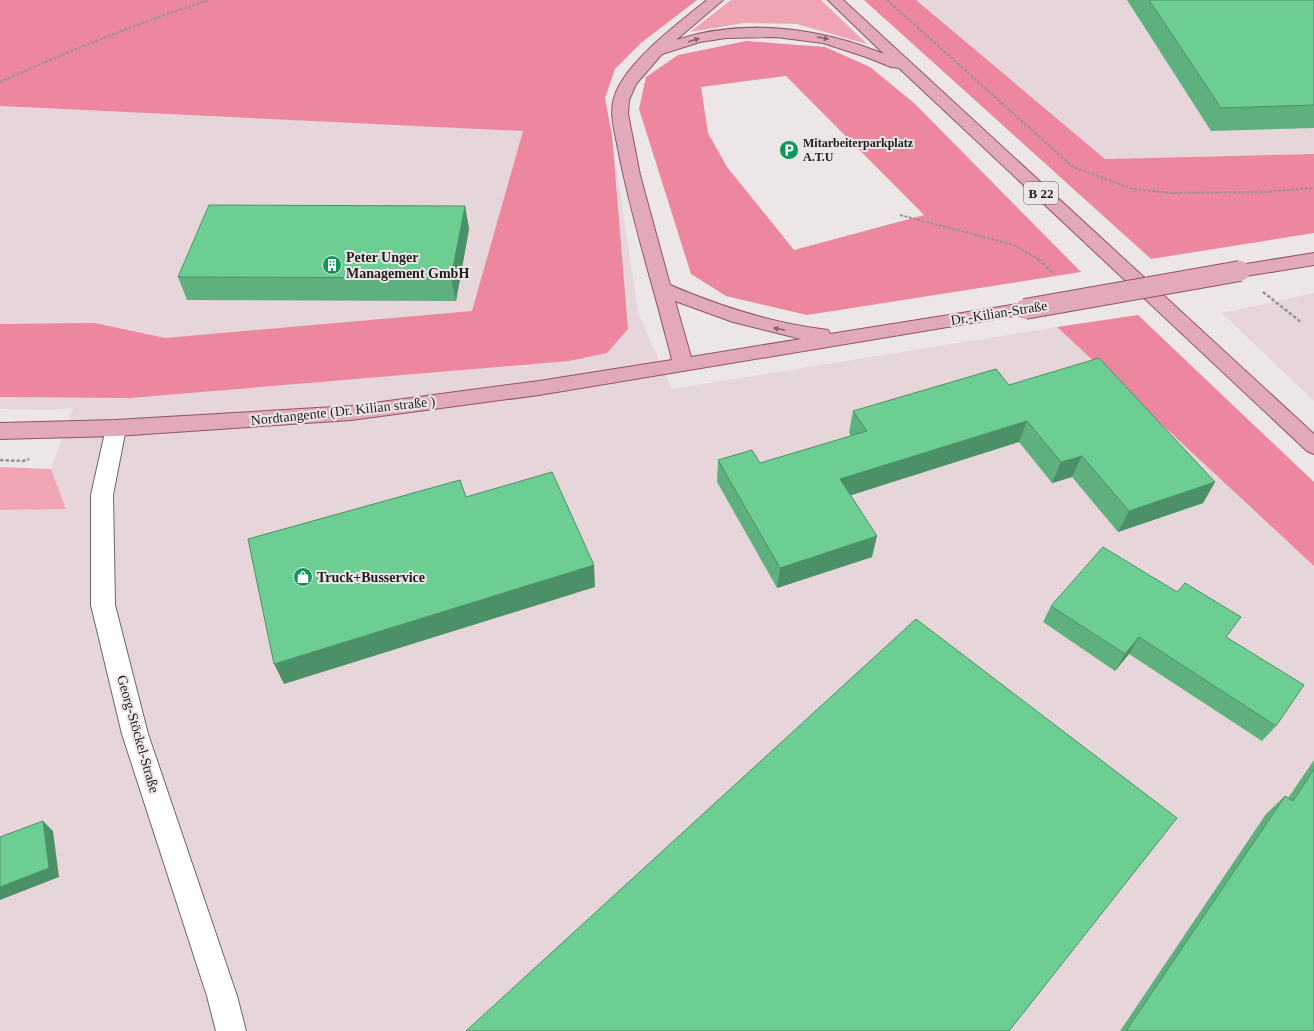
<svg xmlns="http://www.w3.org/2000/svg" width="1314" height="1031" font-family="Georgia,serif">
	<rect width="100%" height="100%" fill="#ede6e7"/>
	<path fill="#e6d6d9" d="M916,0H1314V154L1105,159Z
		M0,106L612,135L638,313L672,389L1057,327L1314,566V1031H0V510L66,508L51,469L73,408L49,410L0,409Z
		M1314,293V401L1222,313Z"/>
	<path fill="#f0a4b4" d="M731,0H821L867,44L797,24L744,23L690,32Z
		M0,467L51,469L66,509L0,510Z"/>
	<path fill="#ec879f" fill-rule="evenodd" d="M0,0H697L641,43L615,69L605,98L612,135L628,329L607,353L569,361L130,398L0,397V324L95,323L165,338L472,311L523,131L0,106Z
		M864,0H916L1105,159L1314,154V233L1151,259Z
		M746,41L825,47L870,67L914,103L1081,272L807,315L726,296L691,274L639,109L646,77L678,55ZM786,76L924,215L794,250L727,167L708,133L701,87Z
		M1138,315L1314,482V566L1057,327Z"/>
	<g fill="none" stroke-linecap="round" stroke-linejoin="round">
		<defs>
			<path id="minor" d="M116,420L123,423L126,428L113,495L115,605L148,734L237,996L246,1031H216L207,996L122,734L91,605V495L106,428L109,423Z"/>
			<path id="primary" d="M707,0H723L676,40C744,18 819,27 884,54L828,0H843L1314,434V454L1307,451L899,68L891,67L866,57L823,43L776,37L726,38L700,42L662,54L636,84L629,100L628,114L640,175L670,285C719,306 768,322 821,329L828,330L830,334L1025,303L1032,305L1034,309L1032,313L539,395L351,420L116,436L0,439V423L116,420L351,406L539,381L672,360C655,291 633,224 619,154C616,136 608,113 615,95C627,61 680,22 707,0ZM675,301L733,322L801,339L691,357Z
				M1314,253V265L1240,277L1234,275L1231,271L1234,267L1240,265Z"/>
		</defs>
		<use href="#minor" stroke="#6d6768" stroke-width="2"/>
		<use href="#primary" stroke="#915463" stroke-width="2"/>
		<path stroke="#989394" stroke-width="2" stroke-dasharray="3 1.5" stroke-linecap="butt" d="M887,0L1073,167L1133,189L1170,193L1265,192L1314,188
			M0,82C69,51 137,23 209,0
			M900,215L1014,245L1040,260"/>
		<path stroke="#989394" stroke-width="2.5" stroke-dasharray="3.5 2" stroke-linecap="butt" d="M1038,259L1054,274
			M1263,292L1301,322
			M0,460L23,461L29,459"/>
		<use href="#minor" fill="#fff" fill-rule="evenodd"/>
		<use href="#primary" fill="#e2aab8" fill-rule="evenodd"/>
		<defs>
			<path id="primary-bridge" d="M1025,309L1240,271"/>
		</defs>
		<use href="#primary-bridge" stroke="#915463" stroke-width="22" stroke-linecap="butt"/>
		<use href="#primary-bridge" stroke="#e2aab8" stroke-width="20"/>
	</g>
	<path fill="#5eb17e" d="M1127,0H1314V128L1211,131Z
		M465,206L469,229L456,301L187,300L178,277Z
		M1009,385L1215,482L1203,503L1118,532L1072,477L1052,483L1019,442L850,495L872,557L777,588L717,482L718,460L760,463L851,436L849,433L853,411Z
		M1051,606L1226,637L1276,726L1262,741L1129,654L1115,671L1043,622Z
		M1314,760V1031H1120L1266,814L1285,796L1288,798Z"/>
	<path fill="#4c9067" d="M465,206L469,229L456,301L451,278Z
		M1027,421L1019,442L836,500L840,479Z
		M1082,456L1072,477L1052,483L1061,462Z
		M1215,482L1203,503L1118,532L1129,511Z
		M877,536L872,557L777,588L780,568Z
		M594,565L595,587L284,684L274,664Z
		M1139,637L1129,654L1115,671L1125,654Z
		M43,821L53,831L59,877L0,900V887Z"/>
	<path fill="#6dce93" stroke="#4c9067" d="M1149,0H1314V105L1221,108Z
		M209,205L465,206L451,278L178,277Z
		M1099,358L1215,482L1129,511L1082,456L1061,462L1027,421L840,479L877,536L780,568L718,460L752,450L760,463L867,431L853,411L996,369L1009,385Z
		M552,472L594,565L274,664L248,539L460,480L466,497Z
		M1103,547L1177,592L1185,583L1241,617L1226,637L1304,685L1276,726L1139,637L1125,654L1051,606Z
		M916,619L1177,818L1009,1031H466Z
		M1314,769V1031H1126L1285,796L1293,801Z
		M43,821L49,868L0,887V837Z"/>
	<defs><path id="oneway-solid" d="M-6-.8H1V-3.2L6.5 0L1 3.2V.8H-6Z"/></defs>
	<g fill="#80646a">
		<use href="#oneway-solid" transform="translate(823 38) rotate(10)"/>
		<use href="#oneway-solid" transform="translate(694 40) rotate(-16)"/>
		<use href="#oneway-solid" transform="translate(779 329) rotate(-169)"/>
	</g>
	<defs>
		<symbol id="parking-disc" viewBox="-11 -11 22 22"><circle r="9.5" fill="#0d9859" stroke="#ede6e7"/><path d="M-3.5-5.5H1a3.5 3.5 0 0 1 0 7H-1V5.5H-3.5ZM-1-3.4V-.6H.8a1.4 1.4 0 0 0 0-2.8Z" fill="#fff"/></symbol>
		<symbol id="building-disc" viewBox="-11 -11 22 22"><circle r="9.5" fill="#0d9859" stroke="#ede6e7"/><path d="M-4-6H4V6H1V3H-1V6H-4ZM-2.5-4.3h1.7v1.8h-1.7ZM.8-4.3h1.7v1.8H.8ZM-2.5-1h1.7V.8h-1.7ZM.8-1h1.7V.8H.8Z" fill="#fff"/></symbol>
		<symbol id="shop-disc" viewBox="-11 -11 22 22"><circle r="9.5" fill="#0d9859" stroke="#ede6e7"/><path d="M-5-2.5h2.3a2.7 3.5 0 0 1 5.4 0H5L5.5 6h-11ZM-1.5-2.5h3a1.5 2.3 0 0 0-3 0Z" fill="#fff"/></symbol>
	</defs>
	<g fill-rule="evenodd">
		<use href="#parking-disc" x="778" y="139" width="22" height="22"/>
		<use href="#building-disc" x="321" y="254" width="22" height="22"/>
		<use href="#shop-disc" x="292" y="566" width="22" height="22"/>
	</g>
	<g text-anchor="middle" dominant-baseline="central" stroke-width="4" stroke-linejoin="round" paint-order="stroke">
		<g font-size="12" font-weight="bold" fill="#1f1d1d" stroke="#ede6e7" text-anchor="start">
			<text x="803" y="143">Mitarbeiterparkplatz<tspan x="803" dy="14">A.T.U</tspan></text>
		</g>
		<rect fill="#ede6e7" stroke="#5d595a" stroke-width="1" x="1024" y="182" width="34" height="22" rx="3"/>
		<g font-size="13" font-weight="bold" fill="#1f1d1d">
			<text x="1041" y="193">B 22</text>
		</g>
		<g font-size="14" font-weight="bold" fill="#1f1d1d" stroke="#ede6e7" text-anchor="start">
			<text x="346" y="257">Peter Unger<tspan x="346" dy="16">Management GmbH</tspan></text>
			<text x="317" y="577">Truck+Busservice</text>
		</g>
		<g font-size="14" fill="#1f1d1d" stroke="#ede6e7">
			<text transform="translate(999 313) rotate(-9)">Dr.-Kilian-Straße</text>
			<text transform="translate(343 411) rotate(-6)">Nordtangente (Dr. Kilian straße )</text>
			<text transform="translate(138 734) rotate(74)">Georg-Stöckel-Straße</text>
		</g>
	</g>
</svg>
